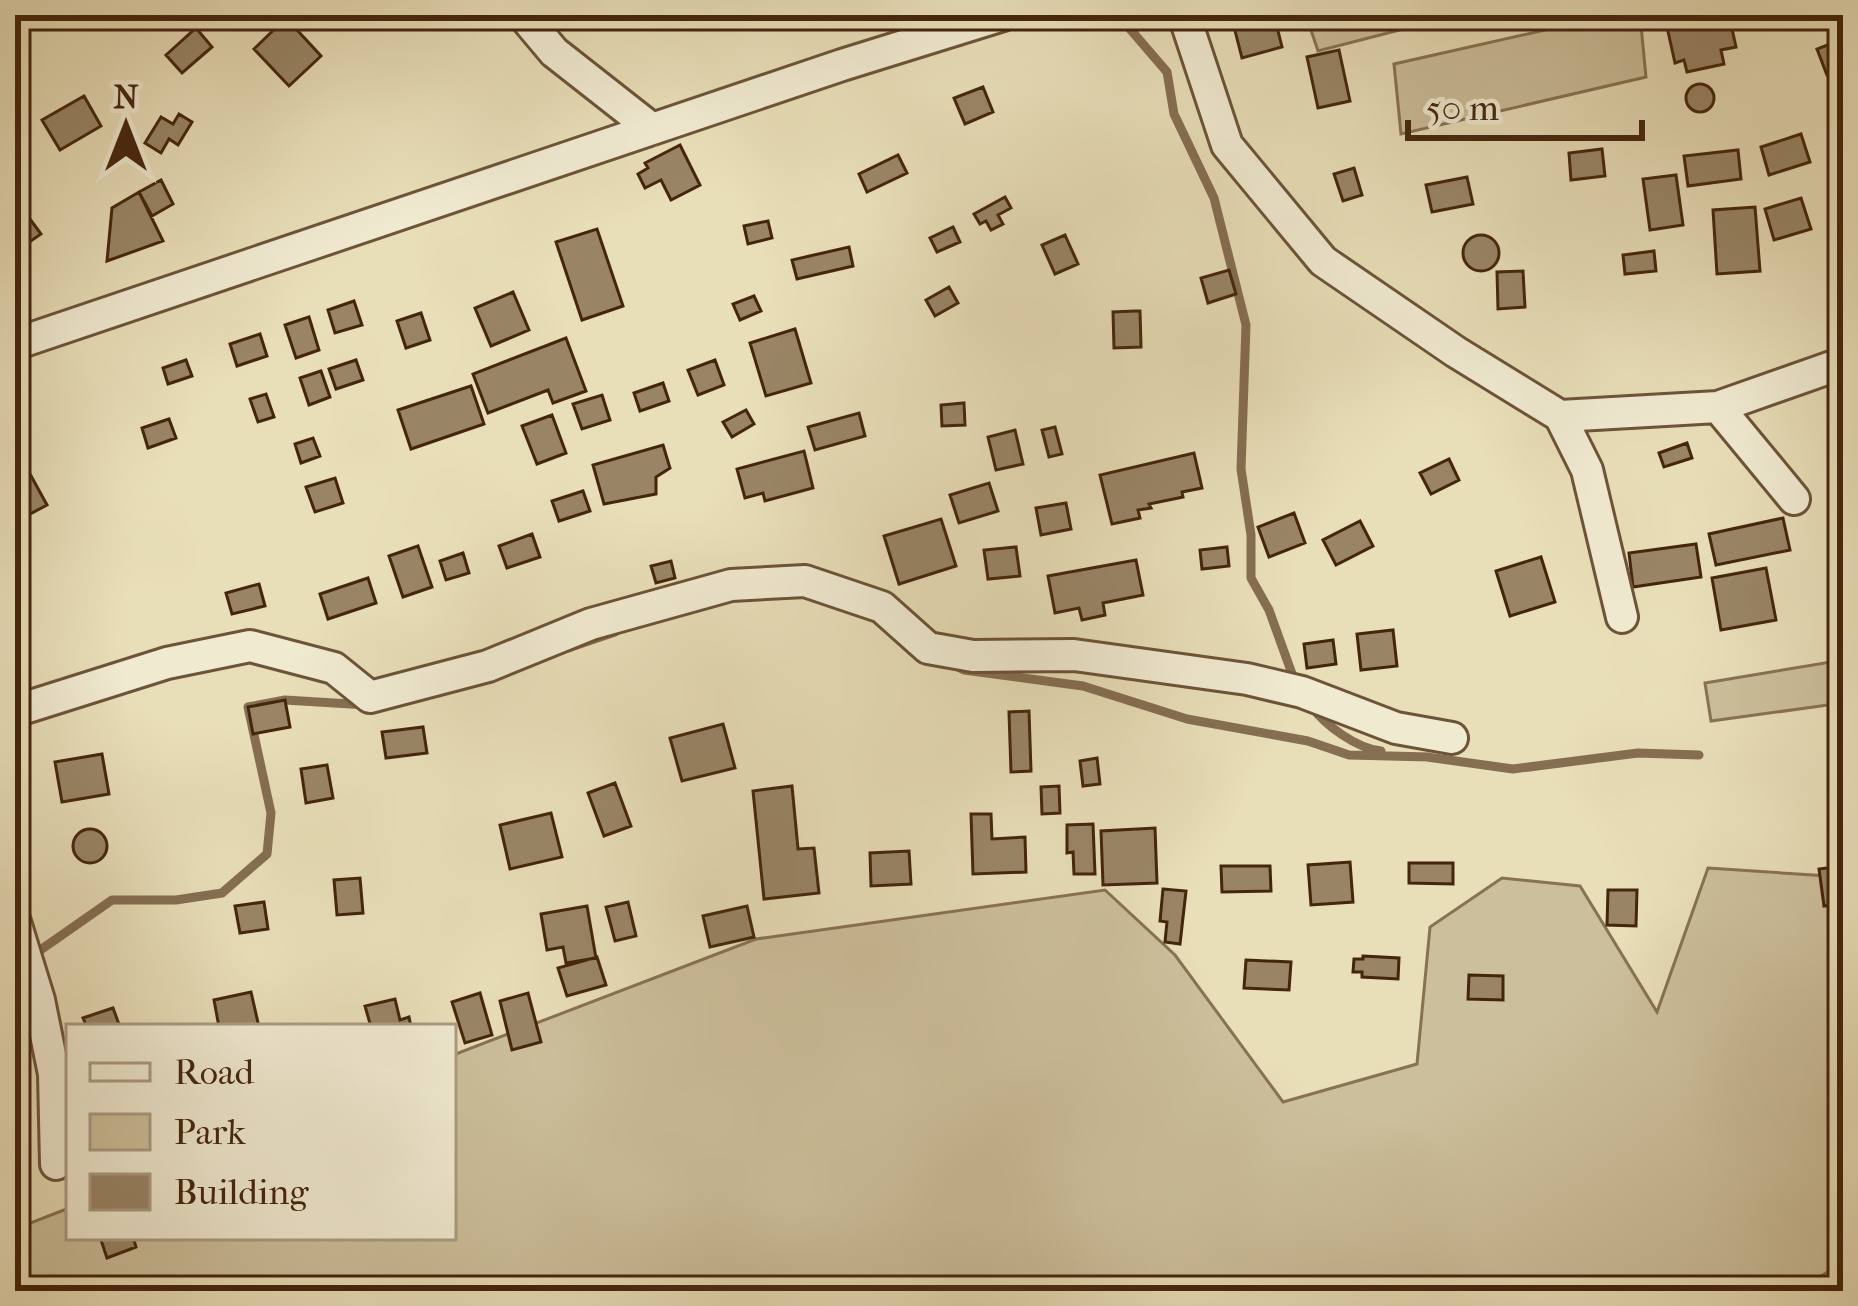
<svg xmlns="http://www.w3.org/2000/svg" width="1858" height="1306" font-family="'IM FELL French Canon',serif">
	<rect width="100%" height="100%" fill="#e8deb8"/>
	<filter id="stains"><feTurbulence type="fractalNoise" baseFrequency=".00167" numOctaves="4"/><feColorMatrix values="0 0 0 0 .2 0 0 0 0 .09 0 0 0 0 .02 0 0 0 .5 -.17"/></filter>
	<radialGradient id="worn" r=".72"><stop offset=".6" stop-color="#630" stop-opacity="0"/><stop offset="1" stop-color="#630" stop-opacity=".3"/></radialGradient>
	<path fill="#ccbf9b" stroke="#887254" stroke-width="3" d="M1306,15H1458L1318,51Z
		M1594,15H1640L1646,77L1401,134L1394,64L1594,19Z
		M1843,660V703L1711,721L1705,683Z
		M1708,868L1843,877V1262L1798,1291H15V1229L69,1208V1237H453V1055L756,939L1105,890L1175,955L1283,1102L1417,1064L1430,927L1502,878L1580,886L1657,1012Z"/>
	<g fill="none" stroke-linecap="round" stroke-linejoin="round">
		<path stroke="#856e51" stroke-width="9" d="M1118,15L1167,72L1174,114L1214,198L1246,325L1241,469L1251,535V578L1269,610L1295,682
			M568,648L615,632
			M955,665L964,670L1083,686L1187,719L1308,741L1349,755L1429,757
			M1311,706C1326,726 1356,748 1381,751
			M1427,757L1513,769L1638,753L1699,755
			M29,958L112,900H176L222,893L267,854L271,813L248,707L285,700L367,705"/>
	</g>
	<path fill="#998566" stroke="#44250d" stroke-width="3" d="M1231,15H1274L1282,47L1242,58Z
		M1674,15H1729L1736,47L1721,50L1724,64L1687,72L1684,60L1675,63L1667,27L1676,25Z
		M286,18L321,56L289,86L254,49Z
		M196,28L212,47L182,73L166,55Z
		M1843,39V69L1827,75L1817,49Z
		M1339,50L1350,101L1318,108L1307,57Z
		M1686 98a14 14 0 1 1 28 0a14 14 0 1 1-28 0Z
		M983,87L993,112L965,124L954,98Z
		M84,96L101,126L60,150L42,120Z
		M179,114L192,122L178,145L169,139L161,153L145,143L161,117L173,124Z
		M1801,134L1810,162L1769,175L1761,147Z
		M680,145L700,185L671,200L661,180L645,188L638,174L648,168L645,163Z
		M1602,149L1605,176L1571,180L1569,153Z
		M1738,150L1741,179L1688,186L1684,156Z
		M898,155L907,173L867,192L859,174Z
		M1354,168L1362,195L1343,201L1334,174Z
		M1676,175L1683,225L1650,230L1643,179Z
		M1467,177L1473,204L1432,212L1426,185Z
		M161,180L173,204L152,216L139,192Z
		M139,192L163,241L107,261L112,208Z
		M1005,197L1011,208L998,215L1003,224L991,230L986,221L980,224L974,214Z
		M1801,198L1811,229L1774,240L1765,209Z
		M21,207L41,234L15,252V211Z
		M1755,207L1760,271L1717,274L1713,210Z
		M768,221L772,238L748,244L744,226Z
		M953,227L960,242L937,252L930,238Z
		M597,229L623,306L582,320L556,242Z
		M1463 253a18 18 0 1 1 36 0a18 18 0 1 1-36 0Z
		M1065,235L1078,264L1055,274L1042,245Z
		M849,247L853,266L797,279L792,260Z
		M1654,251L1656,271L1625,274L1623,255Z
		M1229,270L1236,294L1208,303L1201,278Z
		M1523,271L1525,307L1498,309L1497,272Z
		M949,287L958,303L935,316L926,300Z
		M513,292L529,330L491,346L475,308Z
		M754,296L761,311L740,320L733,304Z
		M354,301L362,325L335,333L328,310Z
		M1135,311H1140L1141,347L1114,348L1113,312Z
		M421,313L430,340L406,348L397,321Z
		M309,317L319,350L296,358L285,325Z
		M795,329L811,383L766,396L750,343Z
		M260,334L267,356L237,366L230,344Z
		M566,338L586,391L553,403L548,390L488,413L473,374Z
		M186,360L192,376L168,384L163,368Z
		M356,360L363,380L336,389L329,369Z
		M715,360L724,385L698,395L688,370Z
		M321,371L330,397L309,405L300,378Z
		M663,383L669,401L640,411L634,393Z
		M471,386L484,424L411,449L398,410Z
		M266,394L274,417L258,422L250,399Z
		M602,395L610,420L582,429L573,404Z
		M964,403L965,425L942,426L941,405Z
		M746,410L754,424L732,437L723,422Z
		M859,413L865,436L815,450L808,427Z
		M552,415L566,453L537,464L522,426Z
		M169,419L176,438L148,448L142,428Z
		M1055,427L1062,454L1049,457L1042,430Z
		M1015,430L1023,464L996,470L988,437Z
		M313,438L320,456L301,463L295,444Z
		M1687,443L1692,458L1664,467L1659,453Z
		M663,445L670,468L656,477V494L604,504L593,465Z
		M804,451L813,488L765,501L763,493L745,498L737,469Z
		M1194,453L1202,488L1182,492L1183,497L1149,504L1151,508L1138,510L1140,518L1112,524L1100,475Z
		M1449,459L1459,480L1431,494L1420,473Z
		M30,474L47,505L15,522V482Z
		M335,478L343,503L315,512L306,487Z
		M989,483L998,511L959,523L950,495Z
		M583,491L590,511L559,521L552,501Z
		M1066,503L1071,529L1041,535L1036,508Z
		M1294,513L1305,543L1269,557L1258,527Z
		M1783,518L1790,550L1716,565L1709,534Z
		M941,519L956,566L899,584L884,536Z
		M1360,521L1373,546L1336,565L1323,540Z
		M532,534L540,557L507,568L499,546Z
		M1696,544L1701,577L1633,587L1629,553Z
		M418,546L432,587L403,597L389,556Z
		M1016,547L1020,576L988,579L984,550Z
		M1227,547L1229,566L1202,569L1200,550Z
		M463,553L469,573L446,580L440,561Z
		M1541,557L1555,602L1510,616L1496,571Z
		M1136,560L1143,595L1103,603L1105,615L1082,620L1079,608L1055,613L1048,576Z
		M671,561L675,578L656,583L651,566Z
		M1766,568L1776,620L1721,630L1712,578Z
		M368,578L376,603L328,619L320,594Z
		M259,584L265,606L232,614L226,593Z
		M1393,630L1397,666L1361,670L1357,634Z
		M1333,640L1336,664L1307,668L1304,644Z
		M285,700L290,727L253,734L248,707Z
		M1029,711L1031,771L1011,772L1009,712Z
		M723,724L735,768L682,781L670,738Z
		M423,727L427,753L386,758L382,732Z
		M102,754L109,794L62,802L55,762Z
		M1097,758L1100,784L1083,786L1080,761Z
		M327,765L333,798L306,803L301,769Z
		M615,783L631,826L604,836L588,793Z
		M792,786L798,849L814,848L819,893L764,899L753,791Z
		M1059,786L1060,813L1042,814L1041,787Z
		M551,813L562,857L510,869L500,825Z
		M971,814H991L992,839L1025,837L1026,872L973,874Z
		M1093,824L1095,874H1074L1073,852L1067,853V825Z
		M1155,828L1157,883L1103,885L1101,831Z
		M73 846a17 17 0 1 1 34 0a17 17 0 1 1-34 0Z
		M909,851L911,884L871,886L870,853Z
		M1350,862L1353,902L1311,905L1308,865Z
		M1409,863H1453V884L1409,883Z
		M1221,866H1270L1271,891L1222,892Z
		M1843,866V904L1824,906L1819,869Z
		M360,878L363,913L337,915L334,880Z
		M1163,889L1186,891L1180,944L1165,942L1167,922L1160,921Z
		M1608,890H1637L1636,926L1607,925Z
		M264,902L268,929L240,933L235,906Z
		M628,902L636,936L615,941L606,907Z
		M587,906L596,958L566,963L563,947L547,950L541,914Z
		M747,906L754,937L710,947L703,916Z
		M1363,956L1399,958L1398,979L1362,977V972H1353L1354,959H1363Z
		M597,957L606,985L567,996L558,968Z
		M1246,960L1291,962L1289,990L1244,988Z
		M1469,975L1503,976V1000L1468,999Z
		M251,992L259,1027H219L214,1000Z
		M480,993L492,1035L465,1043L452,1002Z
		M528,993L541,1042L512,1050L500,1001Z
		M395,999L400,1020L409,1017L411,1027H371L365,1006Z
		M113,1008L120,1027H87L83,1018Z
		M100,1237H133L136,1247L107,1258Z"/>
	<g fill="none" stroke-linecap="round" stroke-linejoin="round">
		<defs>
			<path id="minor" d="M523,15L554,52L652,129
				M1184,15L1227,145L1323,261L1456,352L1560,416L1587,470L1622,617
				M15,344L842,65L1003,15
				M1718,407L1794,499
				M1560,416L1718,407L1843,363
				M15,711L167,663L250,646L334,668L370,697L488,666L591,624L731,585L805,581L882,607L928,648L973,656L1074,655L1247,679L1302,692L1396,728L1452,738
				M15,922L39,1000L54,1074L56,1164"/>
		</defs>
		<use href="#minor" stroke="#6d5338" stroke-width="36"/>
		<use href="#minor" stroke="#f0ead1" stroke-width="30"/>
	</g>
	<rect width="1858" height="1306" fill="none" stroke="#e8deb8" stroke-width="60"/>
	<rect x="18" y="18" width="1822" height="1270" fill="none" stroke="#44250d" stroke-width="6"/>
	<rect x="30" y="30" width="1798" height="1246" fill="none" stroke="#44250d" stroke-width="3"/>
	<rect x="66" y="1024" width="390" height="216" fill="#f0ead1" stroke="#ab9b83" stroke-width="3"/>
	<rect x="90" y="1063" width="60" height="18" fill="#f0ead1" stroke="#ab9b83" stroke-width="3"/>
	<text x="174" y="1084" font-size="36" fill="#44250d">Road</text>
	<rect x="90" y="1114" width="60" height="36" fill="#ccbf9b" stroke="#ab9b83" stroke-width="3"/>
	<text x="174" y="1144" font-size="36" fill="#44250d">Park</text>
	<rect x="90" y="1174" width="60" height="36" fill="#998566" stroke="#ab9b83" stroke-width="3"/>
	<text x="174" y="1204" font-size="36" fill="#44250d">Building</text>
	<g transform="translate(126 126)" stroke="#f0ead1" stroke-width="9" paint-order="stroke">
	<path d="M0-9L21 45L0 30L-21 45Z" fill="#44250d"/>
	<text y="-18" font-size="33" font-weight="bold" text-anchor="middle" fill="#44250d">N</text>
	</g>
	<path d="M1408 120v18h234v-18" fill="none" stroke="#44250d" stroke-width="6"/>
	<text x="1426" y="120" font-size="36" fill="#44250d" stroke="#f0ead1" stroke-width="9" paint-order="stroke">50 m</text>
	<rect width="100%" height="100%" filter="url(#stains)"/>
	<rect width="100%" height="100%" fill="url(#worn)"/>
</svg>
